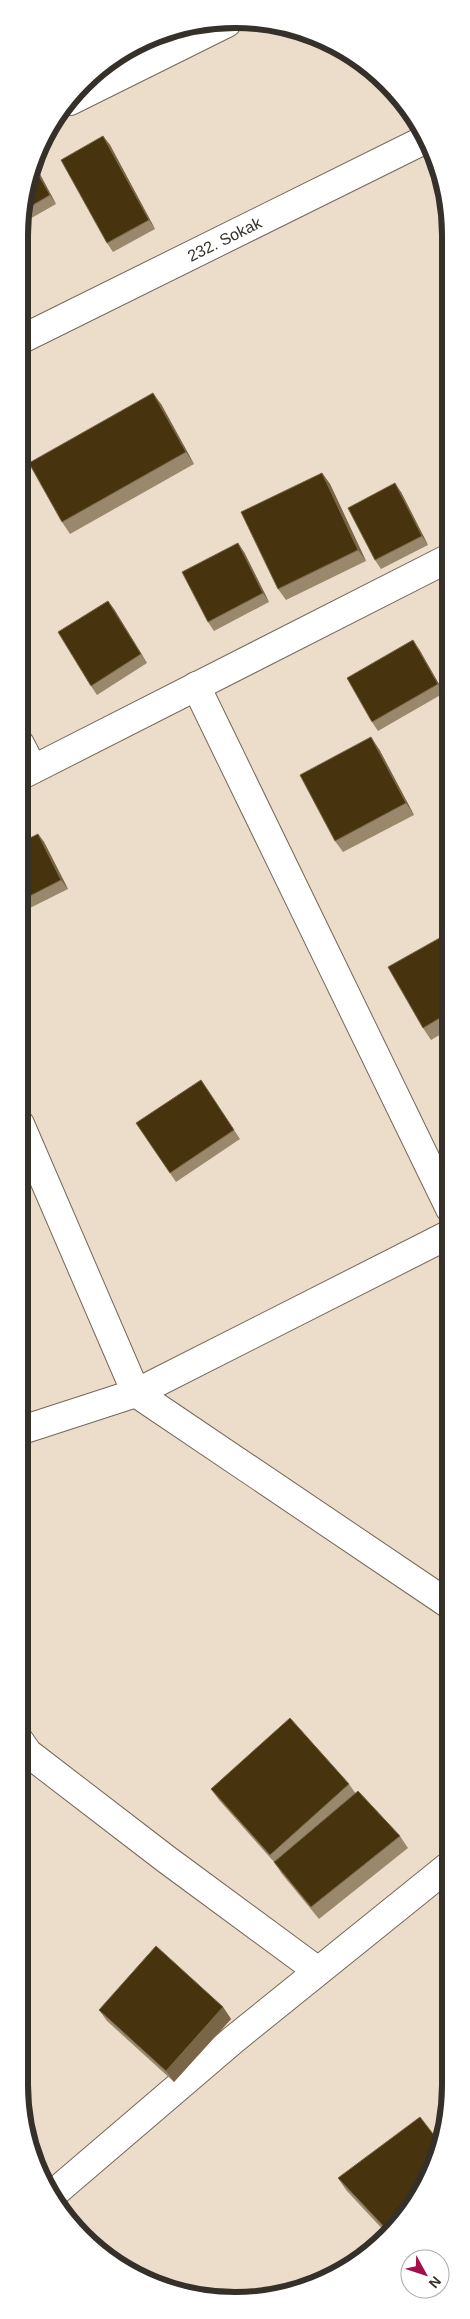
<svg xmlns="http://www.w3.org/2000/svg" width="470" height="2319" font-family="Helvetica,sans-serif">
	<rect width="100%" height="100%" fill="#ecddcb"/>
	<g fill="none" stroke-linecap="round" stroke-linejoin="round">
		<defs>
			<g id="minor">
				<path d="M70,101L227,23"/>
				<path id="s1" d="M20,340L428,138"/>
				<path d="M196,686L450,1209"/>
				<path d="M20,744L33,769"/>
				<path d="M20,776L451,557"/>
				<path d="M20,1124L136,1393L450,1234"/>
				<path d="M19,1740L28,1753L166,1859L318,1971"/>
				<path d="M53,2194L233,2040L450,1865"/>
			</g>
			<path id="tertiary" d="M19,1431L136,1393L450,1605"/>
		</defs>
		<use href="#minor" stroke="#756858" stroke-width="30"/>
		<use href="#tertiary" stroke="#756858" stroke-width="30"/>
		<use href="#minor" stroke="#fff" stroke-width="28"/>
		<use href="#tertiary" stroke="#fff" stroke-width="28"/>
	</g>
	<path fill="#9a886c" d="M103,136L110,145L155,229L113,252L107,243Z
		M35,165L56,204L21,224V207Z
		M161,404L194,464L70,534L62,522Z
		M322,473L330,484L366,561L286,600L278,589Z
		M401,492L428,545L381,569L375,560Z
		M244,552L269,602L214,631L208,622Z
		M114,609L147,663L97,695L91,686Z
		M419,649L444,693L378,731L372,722Z
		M379,749L414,815L343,852L335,841Z
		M38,834L44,842L68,889L20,913V843Z
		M450,942V1043L443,1033L431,1040L423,1028Z
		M201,1080L240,1139L176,1182L136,1123Z
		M349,1784L356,1794L400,1836L408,1848L319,1919L282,1874L274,1862L219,1800L211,1789Z
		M223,2007L231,2019L174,2082L107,2021L99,2010Z
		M338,2178L429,2180L387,2234L346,2190Z"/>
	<path fill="#786646" d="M103,136L110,145L155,229L149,220Z
		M35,165L56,204L50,195L34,167Z
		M153,393L161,404L194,464L186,452Z
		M322,473L330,484L366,561L358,550Z
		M395,483L401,492L428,545L422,536Z
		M238,543L244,552L269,602L263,593Z
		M108,601L114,609L147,663L141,654Z
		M413,640L419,649L444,693L438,684Z
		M371,737L379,749L414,815L406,803Z
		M38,834L44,842L68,889L61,880Z
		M223,2007L231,2019L174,2082L166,2071Z"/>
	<path fill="#47330d" stroke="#786646" d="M103,136L149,220L107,243L61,160Z
		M34,167L50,195L21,212V207Z
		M153,393L186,452L62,522L29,463Z
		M322,473L358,550L278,589L241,512Z
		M395,483L422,536L375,560L348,508Z
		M238,543L263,593L208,622L182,572Z
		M108,601L141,654L91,686L58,632Z
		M413,640L438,684L372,722L347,678Z
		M371,737L406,803L335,841L300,775Z
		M38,834L61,880L20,901V843Z
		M445,935L450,944V1012L423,1028L388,967Z
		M450,1025V1043L442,1031Z
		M201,1080L234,1130L170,1173L136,1123Z
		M290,1718L349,1784L270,1855L211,1789Z
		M358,1791L400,1836L311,1907L274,1862Z
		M156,1946L223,2007L166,2071L99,2010Z
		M420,2117L440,2143L429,2180L389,2232L338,2178Z"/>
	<g text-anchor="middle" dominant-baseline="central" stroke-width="5" stroke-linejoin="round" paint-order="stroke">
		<g font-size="16" fill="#353029" stroke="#fff">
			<text stroke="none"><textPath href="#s1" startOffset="228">232. Sokak</textPath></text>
		</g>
	</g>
	<path d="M0 0H470V2319H0ZM235 28H235A207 207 0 0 1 442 235V2085A207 207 0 0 1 235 2292H235A207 207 0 0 1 28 2085V235A207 207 0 0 1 235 28Z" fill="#fff" fill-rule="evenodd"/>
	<path fill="none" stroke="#353029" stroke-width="6" d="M235 28H235A207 207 0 0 1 442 235V2085A207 207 0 0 1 235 2292H235A207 207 0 0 1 28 2085V235A207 207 0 0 1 235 28Z"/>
	<g transform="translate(425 2274) rotate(130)"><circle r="24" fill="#ffffff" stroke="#aeaca9"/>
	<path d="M0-4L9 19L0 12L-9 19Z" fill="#a40e4a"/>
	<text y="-8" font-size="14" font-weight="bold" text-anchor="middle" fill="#353029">N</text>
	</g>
</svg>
